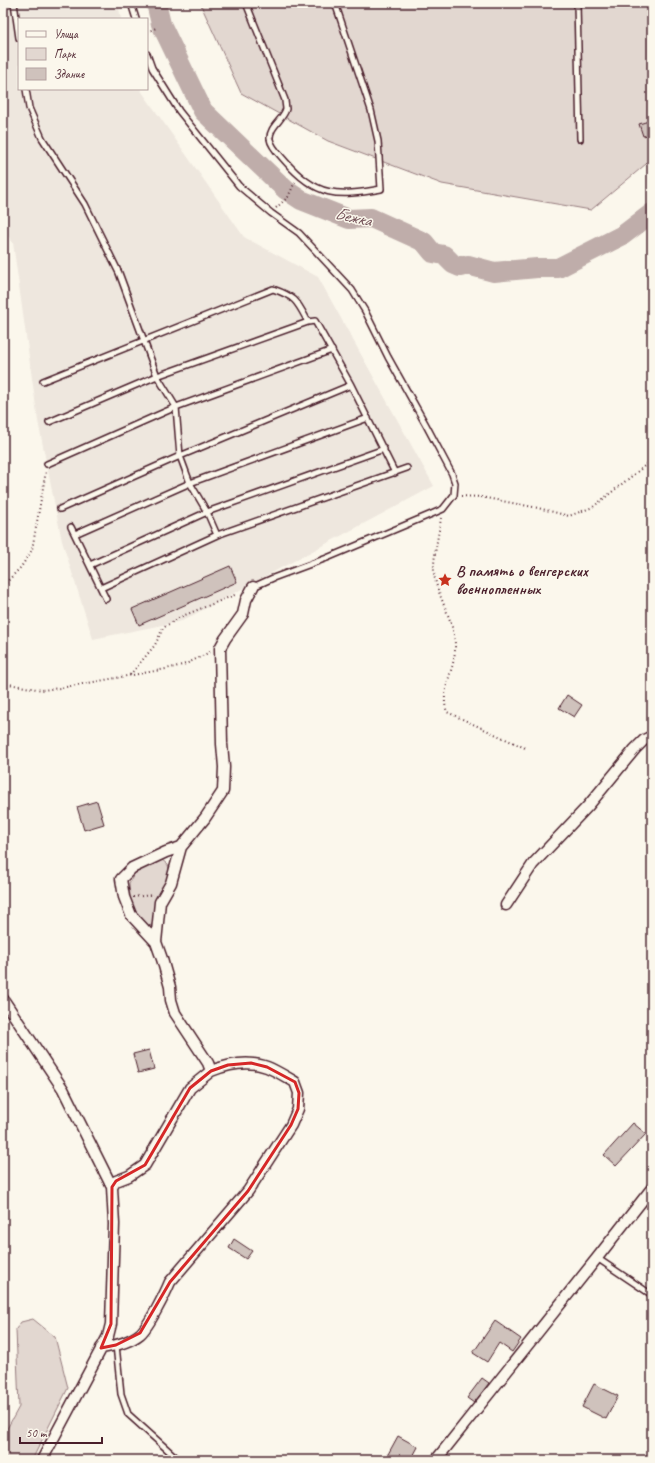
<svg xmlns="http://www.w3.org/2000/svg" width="655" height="1463" font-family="Caveat,sans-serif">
	<rect width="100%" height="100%" fill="#fbf7ec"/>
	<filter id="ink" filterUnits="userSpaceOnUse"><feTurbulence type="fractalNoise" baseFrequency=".025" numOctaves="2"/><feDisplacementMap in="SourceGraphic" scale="8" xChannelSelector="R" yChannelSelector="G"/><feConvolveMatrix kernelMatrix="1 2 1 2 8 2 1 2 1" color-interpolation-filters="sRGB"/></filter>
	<g filter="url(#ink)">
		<path fill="#eee7de" d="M3,3H118L121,19H19V89H140L244,237L318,277L434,486L182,621L93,639L62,541L38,421L13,243L3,229Z"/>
		<path fill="#e2d7d0" stroke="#967b7e" d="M200,3H652V159L591,210L442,184L328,141L241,93Z
			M160,858L168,865L170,874L160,894L155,925L144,926L136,916L130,897L129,883L135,873Z
			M33,1319L55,1337L68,1388L32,1460H3V1436L19,1407L16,1329L21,1322Z"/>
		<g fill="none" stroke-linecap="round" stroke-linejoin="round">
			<path stroke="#bfadaa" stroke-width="20" d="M156,3L161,24L203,111L286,190L301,200L349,219L371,218L424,242L433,253L444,255L453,264L460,267L468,265L494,272L537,268H558L623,235L652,213"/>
		</g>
		<path fill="#cfc2bc" stroke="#4a1f2b" d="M652,120V134L643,136L639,124Z
			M230,566L237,582L139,625L132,609Z
			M567,695L582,705L574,717L559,708Z
			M97,801L104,824L84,830L77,807Z
			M149,1050L154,1069L138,1073L133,1054Z
			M633,1123L646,1134L616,1166L604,1155Z
			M234,1239L252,1251L246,1259L229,1248Z
			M495,1321L521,1339L512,1352L499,1343L487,1362L473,1353Z
			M482,1378L489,1383L474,1403L467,1398Z
			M594,1384L618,1396L606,1419L582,1407Z
			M398,1436L418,1447L411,1460H394L387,1456Z"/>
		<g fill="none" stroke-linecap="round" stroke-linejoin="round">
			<defs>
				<path id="lane" d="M14,3L19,38
					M131,3L136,19
					M246,3L285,100C285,103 286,107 286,109C283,120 269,127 270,139C271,147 280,155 285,161C316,197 337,197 381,189L378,141L371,110L335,3
					M577,3L580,139
					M147,54L152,68L179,111L239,186L271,213L299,233L352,290L365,311L388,357L426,425L452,474L455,483L454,495L443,509L434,513L327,558L273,578L253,587
					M26,89L29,108L42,138L85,204L119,273L157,376L176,407L180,456L190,483L207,512L217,535
					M43,381L273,289C296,297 297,301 308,322
					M49,422L157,376L308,322L315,321L351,385L395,473
					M47,464L176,407L332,350
					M60,509L180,456L351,385
					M71,527L106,599
					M75,534L190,483L368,418
					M90,565L207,512L384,449
					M101,588L217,535L407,468
					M597,1258L652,1295
					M116,1345L121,1394L128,1414L179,1460"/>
				<path id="street" d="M506,905L533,864L588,806L635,749L644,740L652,736
					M156,942L160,902L171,883L181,847
					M3,999L63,1089L112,1187
					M101,1348C114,1346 129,1343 140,1334C149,1326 165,1294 170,1282L248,1191L291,1125L298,1109L299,1093L295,1082C286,1077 277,1071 267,1067C249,1060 229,1064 211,1071
					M42,1460L108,1336L111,1324L114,1224L112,1187L116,1181L129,1176L145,1165L190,1088L211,1071L208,1063L175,1013L171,1000L170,987L162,959L156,942L131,915L124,897L121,879L132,868L166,852L181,847L205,818L223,791L224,767L222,744L220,648L225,639L243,614L246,600L253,587
					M436,1460L597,1258L652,1188"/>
			</defs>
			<use href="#lane" stroke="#4a1f2b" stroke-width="8"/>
			<use href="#street" stroke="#4a1f2b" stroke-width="13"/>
			<path stroke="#4a1f2b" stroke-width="2" stroke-dasharray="1 3" stroke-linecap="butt" d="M147,32L156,28
				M276,208L288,197L295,182
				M461,496L481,497L538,508L569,516L593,507L652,460
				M441,518C439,534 431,564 435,579C440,601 455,623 455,646C456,669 439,690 447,712L525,748
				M3,586L21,567L32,550L46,471
				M130,675L155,645L163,628L180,617L237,594
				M3,683L42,690L60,688L166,669L186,664L210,652
				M133,897L153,895"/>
			<use href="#lane" stroke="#fbf7ec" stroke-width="5"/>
			<use href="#street" stroke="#fbf7ec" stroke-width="10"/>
		</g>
	</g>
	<path fill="none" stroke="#d62828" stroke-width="3" stroke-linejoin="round" d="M251,1063L267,1067L295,1082L299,1093L298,1109L291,1125L248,1191L170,1282L140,1333L116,1345L101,1348L111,1324L112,1187L116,1181L145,1165L190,1088L211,1071L228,1065Z"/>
	<defs>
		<symbol id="sight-bare" viewBox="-9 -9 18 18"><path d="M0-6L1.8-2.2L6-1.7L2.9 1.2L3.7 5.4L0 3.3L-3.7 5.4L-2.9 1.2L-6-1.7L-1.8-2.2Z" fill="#c8321e" stroke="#fbf7ec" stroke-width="2.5" paint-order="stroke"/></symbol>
	</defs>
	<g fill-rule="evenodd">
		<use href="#sight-bare" x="435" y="570" width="20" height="20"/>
	</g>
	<g text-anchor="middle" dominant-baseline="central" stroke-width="3" stroke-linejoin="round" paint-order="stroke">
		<g font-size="16" font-weight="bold" fill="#4a1f2b" stroke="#fbf7ec" text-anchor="start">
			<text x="456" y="571">В память о венгерских<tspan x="456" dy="18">военнопленных</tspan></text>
		</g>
		<g font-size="17" font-style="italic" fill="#6d4a51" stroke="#fbf7ec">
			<text transform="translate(353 217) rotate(12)">Бежка</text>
		</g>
	</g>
	<rect width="655" height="1463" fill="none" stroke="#fbf7ec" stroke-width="16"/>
	<rect x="8" y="8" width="639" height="1447" fill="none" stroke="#4a1f2b" stroke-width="1.5" filter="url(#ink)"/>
	<rect x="18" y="18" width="130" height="72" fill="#fbf7ec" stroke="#b4a19f"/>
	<rect x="26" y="31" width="20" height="6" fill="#fbf7ec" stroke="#b4a19f"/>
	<text x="54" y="38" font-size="12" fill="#4a1f2b">Улица</text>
	<rect x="26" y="48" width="20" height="12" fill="#e2d7d0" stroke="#b4a19f"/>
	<text x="54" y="58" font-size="12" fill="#4a1f2b">Парк</text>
	<rect x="26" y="68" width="20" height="12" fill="#cfc2bc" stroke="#b4a19f"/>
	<text x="54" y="78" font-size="12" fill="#4a1f2b">Здание</text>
	<path d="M20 1437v6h82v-6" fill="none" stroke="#4a1f2b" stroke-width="2"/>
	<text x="26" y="1437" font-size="12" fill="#4a1f2b" stroke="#fbf7ec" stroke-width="3" paint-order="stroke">50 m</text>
</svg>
